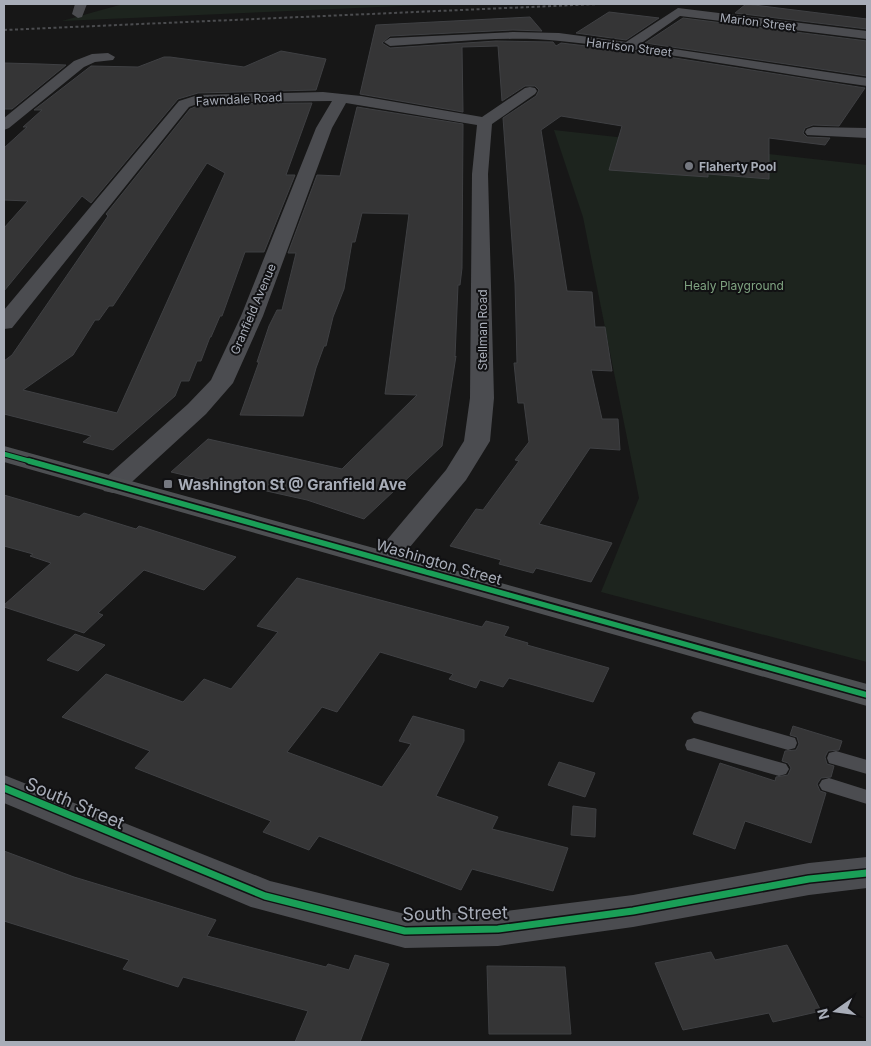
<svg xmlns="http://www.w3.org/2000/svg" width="871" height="1046" font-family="Inter,sans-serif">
	<rect width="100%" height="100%" fill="#171717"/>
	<path fill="#1d241e" d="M123,4H447L62,21Z
		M554,130L867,165V662L601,592L639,498L583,217Z"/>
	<path fill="#353536" stroke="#3f4043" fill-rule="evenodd" d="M746,4L867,19V29L735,13Z
		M609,12L659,18L626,40L576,33Z
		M530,17L542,31L513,30L390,36L382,43L390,48L496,41L553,42L556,46L561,43L637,52L865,88L839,126L813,125L805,128L803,133L807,137L830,138L825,145L769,138V179L708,174V177L609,170L622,126L561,116L541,130L567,291L592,292L595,327H605L612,371L591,370L602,419H618L620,450L590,448L539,524L612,543L591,582L536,568L533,573L499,564L501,560L450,546L476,509L483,510L519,461L515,460L529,442L524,403H518L514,363H517L515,283L503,118L536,96L539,90L535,86H525L502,101L498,46L462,47L463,112L360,94L376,25Z
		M683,18L867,41V76L645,43Z
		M281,51L326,59L316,90L198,93L178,99L91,203L82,196L4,291V228L28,201L4,200V148L27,127H23L42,110H34L91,66L138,67L164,57H170L244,67Z
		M4,63L41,64L66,65L12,109H4Z
		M312,103L286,175H295L264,252H245L222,316H220L211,337H210L201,361H197L189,381H181L175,396L113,450L83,442L91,436L4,414V361L12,355L108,216L106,214L190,109L200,105L219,104ZM207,163L225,173L117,413L23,390L73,355L95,320H99L109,306H113Z
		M357,107L463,124L462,268L460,285H458L455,357L456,356L442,446L364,519L307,500L208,478L205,480L171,472L208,439L342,469L417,395L385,394L409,214L362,213L355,242H352L344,289L333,317L326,346H324L316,368L303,416L240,415L259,362H257L269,326L277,310H282L296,253H288L317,175L340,176Z
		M4,495L79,517L84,513L136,529L139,526L236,557L204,590L144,570L98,613L103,615L84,633L4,607V605L51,563L30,556L33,554L4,546Z
		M297,578L482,627L486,621L509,627L504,636L528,643L527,645L609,668L593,702L509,678L503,687L480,680L476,688L449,679L453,674L380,652L337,712L322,707L287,752L382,787L411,744L399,741L413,716L464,730V741L436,796L498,817L492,829L568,848L553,891L472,869L461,890L319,836L309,850L263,832L271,821L135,768L150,751L62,717L106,674L183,702L204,679L231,689L278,632L257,626Z
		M75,634L105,645L78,671L47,660Z
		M793,726L842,741L839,750L828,751L825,757L827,764L834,766L831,777L821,778L817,784L820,791L826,793L811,843L745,821L735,849L693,834L720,763L775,781L776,777L788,775L791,768L788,763L782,761L785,751L796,750L799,744L797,737L790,735Z
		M559,762L595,773L585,797L548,785Z
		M573,806L596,809L595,837L571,835Z
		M4,851L74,877L216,920L207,936L326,967L328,964L349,970L355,955L389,964L360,1042H295L308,1011L183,977L178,987L123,969L129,960L4,921Z
		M787,945L821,1011L773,1022L769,1013L683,1030L655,963L711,952L715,960Z
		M487,966L565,967L571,1034H489Z"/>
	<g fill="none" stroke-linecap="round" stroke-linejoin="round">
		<path fill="#4b4c50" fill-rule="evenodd" d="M700,711L795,738L797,743L795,748L788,750L694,723L691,718L694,713Z
			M694,738L786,764L789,769L786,774L779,776L687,750L685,745L687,740Z
			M836,751L867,760V774L829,763L827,758L829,753Z
			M829,778L867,790V804L822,790L819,785L822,780Z"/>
		<path fill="#4b4c50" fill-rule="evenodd" d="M75,4H87L82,17L78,18L72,14Z
			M678,8L867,31V39L680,16L640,44L867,78V86C765,72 663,51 560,41C504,35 446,43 390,46L384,42L390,38L513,32L559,33L626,42Z
			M108,53L115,57L113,60L95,62L84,67L9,128L4,130V118L74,61L92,54Z
			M530,87L535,88L537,91L535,94L492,124L488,174L494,398L490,441L466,480L394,566L384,569L374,566L370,560L446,470L464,441L470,398L472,174L477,125L346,103L332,128L263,316L233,383L206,414L122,491L113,493L104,491L100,485L104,479L188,404L211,380L241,316L316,128L332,101L219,102L200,103L189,107L12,328L4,329V310L179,101L198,95L323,92L361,96L482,117L525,88Z
			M813,127L867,128V138L807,135L805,132L807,129Z
			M4,775L270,881L405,914L498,912L633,895L809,863L867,857V888L809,895L633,927L498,946L405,948L251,907L4,803Z"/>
		<path fill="#4d4f52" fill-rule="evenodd" d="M4,446L867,684V706L4,462Z"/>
		<path stroke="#4b4c4f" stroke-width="2" stroke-dasharray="3 2.5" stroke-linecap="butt" d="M4,30L598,4"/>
		<defs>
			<path id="cycleway-far2" d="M4,454L33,462"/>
			<path id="cycleway-far1" d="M29,461L867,695"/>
			<path id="cycleway" d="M4,788L265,896L405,931L498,929L633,911L809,879L867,873"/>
		</defs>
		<use href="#cycleway-far2" stroke="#111113" stroke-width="7"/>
		<use href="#cycleway-far1" stroke="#111113" stroke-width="9"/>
		<use href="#cycleway" stroke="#111113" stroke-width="10"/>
		<use href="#cycleway-far2" stroke="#1a9f57" stroke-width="4.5"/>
		<use href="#cycleway-far1" stroke="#1a9f57" stroke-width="5.5"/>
		<use href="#cycleway" stroke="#1a9f57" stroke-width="7"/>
	</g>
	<g fill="#757880" stroke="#111113" stroke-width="2">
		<circle cx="689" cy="166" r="5"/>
		<rect x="163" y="479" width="10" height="10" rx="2.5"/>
	</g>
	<g text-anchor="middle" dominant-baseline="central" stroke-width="4" stroke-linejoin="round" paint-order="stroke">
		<g font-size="12" fill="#a8adb8" stroke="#111113">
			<text transform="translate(758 22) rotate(7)">Marion Street</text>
			<text transform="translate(629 47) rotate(7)">Harrison Street</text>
			<text transform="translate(239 99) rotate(-3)">Fawndale Road</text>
			<text transform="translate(253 309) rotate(-67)">Granfield Avenue</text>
			<text transform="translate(482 330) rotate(-90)">Stellman Road</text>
		</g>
		<g font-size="12" font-weight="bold" fill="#a8adb8" stroke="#111113" text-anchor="start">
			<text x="699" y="166">Flaherty Pool</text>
		</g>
		<g font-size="12" fill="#7fa381" stroke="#111113">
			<text x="734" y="285">Healy Playground</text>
		</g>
		<g font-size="15" font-weight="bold" fill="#a8adb8" stroke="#111113" text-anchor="start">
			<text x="178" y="484">Washington St @ Granfield Ave</text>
		</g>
		<g font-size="15" fill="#a8adb8" stroke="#111113">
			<text transform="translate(439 562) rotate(16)">Washington Street</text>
		</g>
		<g font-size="18" fill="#a8adb8" stroke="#111113">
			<text transform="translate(75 803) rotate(23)">South Street</text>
			<text transform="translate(455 913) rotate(-1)">South Street</text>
		</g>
	</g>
	<rect width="871" height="1046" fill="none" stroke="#a8adb8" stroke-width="10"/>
	<g transform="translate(836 1011) rotate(256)" stroke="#111113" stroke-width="4" paint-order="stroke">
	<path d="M0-4L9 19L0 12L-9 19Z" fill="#a8adb8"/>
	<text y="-8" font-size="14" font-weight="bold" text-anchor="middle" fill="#a8adb8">N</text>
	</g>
</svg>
